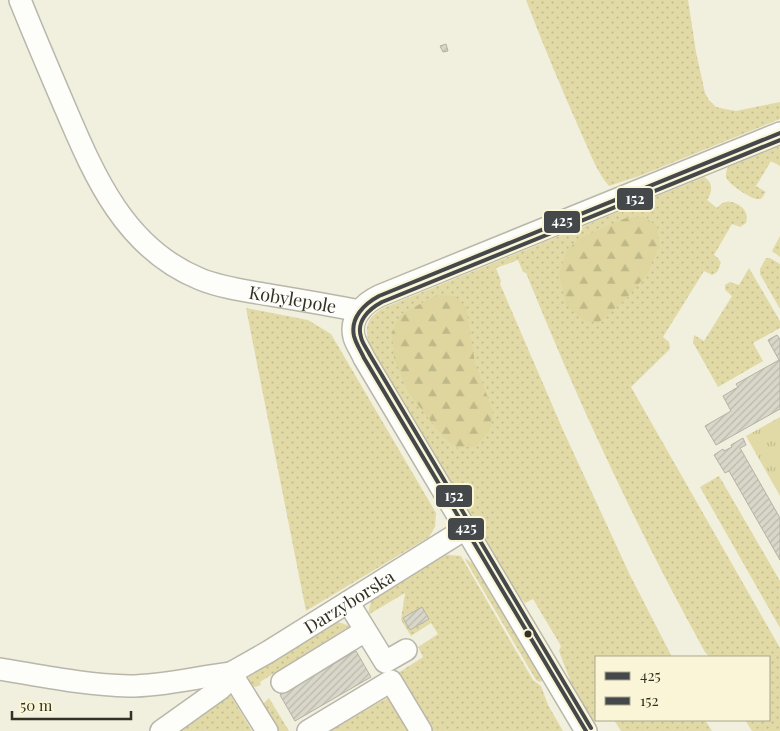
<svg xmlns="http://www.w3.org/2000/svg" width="780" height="731" font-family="'Playfair Display',serif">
	<defs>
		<pattern id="grass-dots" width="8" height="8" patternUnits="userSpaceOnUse" patternTransform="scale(1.25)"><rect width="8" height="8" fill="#e2daa6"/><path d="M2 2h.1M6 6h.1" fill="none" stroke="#c2bc8f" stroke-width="1.8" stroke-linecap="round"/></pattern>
		<pattern id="forest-firs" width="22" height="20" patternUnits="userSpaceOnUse" patternTransform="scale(1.25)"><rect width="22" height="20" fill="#ded69e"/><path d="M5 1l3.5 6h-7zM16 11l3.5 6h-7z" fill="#bfb888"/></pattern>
		<pattern id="park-tufts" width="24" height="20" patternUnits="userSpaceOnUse" patternTransform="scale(1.25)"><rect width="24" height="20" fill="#e2daa6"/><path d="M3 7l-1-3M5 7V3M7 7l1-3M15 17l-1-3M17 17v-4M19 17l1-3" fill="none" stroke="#c2bc8f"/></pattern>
		<pattern id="building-hatch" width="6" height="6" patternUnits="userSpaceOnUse" patternTransform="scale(1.25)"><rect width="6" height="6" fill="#d8d7c9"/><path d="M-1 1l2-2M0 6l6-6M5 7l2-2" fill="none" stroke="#bab9ac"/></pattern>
	</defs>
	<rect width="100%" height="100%" fill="#f1efde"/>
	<path fill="url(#grass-dots)" fill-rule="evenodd" d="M526,0H688L696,52L705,93L709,100L716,107L725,109L736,111L780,102V119L642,175L609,186C596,171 590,152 582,135C562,90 543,45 526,0Z
		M780,146V166L771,161L756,186L766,192L761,199C759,199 758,199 757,199C751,199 729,184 727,179C725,175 726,172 728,167Z
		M704,177C714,183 712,192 707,200L717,208C724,200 730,200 739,205C746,210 748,215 746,223L740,227L732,224L714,255L718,258L721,263L717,272L712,275L704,271L663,337L669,342L670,348L669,350L631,387L780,648V731H752L745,720H769V657H709L705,652C672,592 641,532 612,470C581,405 553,339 526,273L523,272L518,260L496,268L501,281L500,284L563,430L629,573L672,657H596V720L590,723L567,681L570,680L559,651L561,646L533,599L525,603L503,577L384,377L387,374C374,352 351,326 383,308Z
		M780,236V257L772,251Z
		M766,258H770L780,264V309L760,274V269Z
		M749,268L780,321V328L753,343L763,361L718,387L695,346L693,343L694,335L704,341L732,296L725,290V285L730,282L739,285Z
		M246,308L308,320L331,334L436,513L435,527L429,537L306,611Z
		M719,476L780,581V628L700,487Z
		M442,555H449L461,556L533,680L541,686L548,705L563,731H433L398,673L423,657L418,647L438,634L431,623L411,636L401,620L405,593L368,615L371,601L380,592ZM422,607L429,619L410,630L403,618Z
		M465,558L477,567L544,680L540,682L536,680L466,561Z
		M335,621L350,626L260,682L261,685L255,687L251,686L248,681L249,675Z
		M226,690L231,696L252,731H172Z
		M394,694L416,731H330Z
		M269,698L289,731H276L263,708V704Z
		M614,720H705L712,731H621Z"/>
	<path fill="url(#forest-firs)" d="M644,217L657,226L659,246L647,274L626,299L598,323L583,320L566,305L559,273L567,250L582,237L626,218Z
		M437,295L454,296L466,307L475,363L493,412L490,430L476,446L458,448L444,438L408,392L394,358L392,332L401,314Z"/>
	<path fill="url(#park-tufts)" d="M780,417V496L746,436Z"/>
	<path fill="url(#building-hatch)" stroke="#b4b2a5" d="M446,44L448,51L443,52L440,46Z
		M777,335L780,339V409L716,445L705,426L731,411L723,396L738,387L736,384L779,360L768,340Z
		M743,438L746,445L740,448L780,518V560L729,471L725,473L714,455L723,449L724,451L732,447L731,445Z
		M422,607L429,619L410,630L403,618Z
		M356,651L371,677L295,721L280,695Z"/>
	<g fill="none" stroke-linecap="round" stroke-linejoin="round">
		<defs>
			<g id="minor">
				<path id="s1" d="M20,0C34,35 49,70 64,105C94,175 124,248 200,279C222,288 247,291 270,295C300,300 330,305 360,311"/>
				<path d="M348,602L385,662L406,650"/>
				<path d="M0,669C43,676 86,685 129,686C163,686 197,677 231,673"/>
				<path d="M231,673L267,731"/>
				<path d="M282,682L365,631"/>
				<path id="s2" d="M161,731L220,689L224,685L231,673L268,652L465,529"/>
				<path d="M308,731L391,681L421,731"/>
				<path d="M586,731L364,358C361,351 356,344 354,337C349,318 364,303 379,296L780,133"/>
			</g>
		</defs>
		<use href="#minor" stroke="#b9b7aa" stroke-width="24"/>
		<use href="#minor" stroke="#fdfdfa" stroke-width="21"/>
		<defs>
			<path id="bus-1" d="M586,731L364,358C361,351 356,344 354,336C350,318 364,304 379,296L780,133"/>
			<path id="bus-2" d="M591,728L370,355C367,349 362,343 361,337C356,321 369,309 382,302L780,140"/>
		</defs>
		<use href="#bus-1" stroke="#f9f5d6" stroke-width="8"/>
		<use href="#bus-2" stroke="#f9f5d6" stroke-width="8"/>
		<use href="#bus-1" stroke="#45484a" stroke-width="4"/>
		<use href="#bus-2" stroke="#45484a" stroke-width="4"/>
	</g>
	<circle fill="#333125" stroke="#f9f5d6" stroke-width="2" cx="528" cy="634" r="4.5"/>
	<g text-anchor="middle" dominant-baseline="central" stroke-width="4" stroke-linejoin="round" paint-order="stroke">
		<g font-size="18" fill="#333125" stroke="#f9f5d6">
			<text stroke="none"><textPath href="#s1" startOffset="436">Kobylepole</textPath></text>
			<text stroke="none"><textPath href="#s2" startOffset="230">Darzyborska</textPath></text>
		</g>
	</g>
	<g stroke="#f9f5d6" stroke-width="2">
		<rect x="616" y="187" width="38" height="24" rx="5" fill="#45484a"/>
		<rect x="543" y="210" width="38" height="24" rx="5" fill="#45484a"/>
		<rect x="435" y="484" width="38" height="24" rx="5" fill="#45484a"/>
		<rect x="447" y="517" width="38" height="24" rx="5" fill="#45484a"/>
	</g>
	<g font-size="14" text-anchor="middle" font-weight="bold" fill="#fff">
		<text x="635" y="204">152</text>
		<text x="562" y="226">425</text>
		<text x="454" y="501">152</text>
		<text x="466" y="533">425</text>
	</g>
	<rect x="595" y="656" width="175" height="65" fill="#f9f5d6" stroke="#aaa78f"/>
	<rect x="605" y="672" width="25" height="8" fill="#45484a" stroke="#aaa78f"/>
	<text x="640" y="681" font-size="15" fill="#333125">425</text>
	<rect x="605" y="697" width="25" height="8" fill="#45484a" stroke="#aaa78f"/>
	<text x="640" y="706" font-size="15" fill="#333125">152</text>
	<path d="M12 711v8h119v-8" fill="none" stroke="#333125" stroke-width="2.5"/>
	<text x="20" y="711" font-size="15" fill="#333125" stroke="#f9f5d6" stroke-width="4" paint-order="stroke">50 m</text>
</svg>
